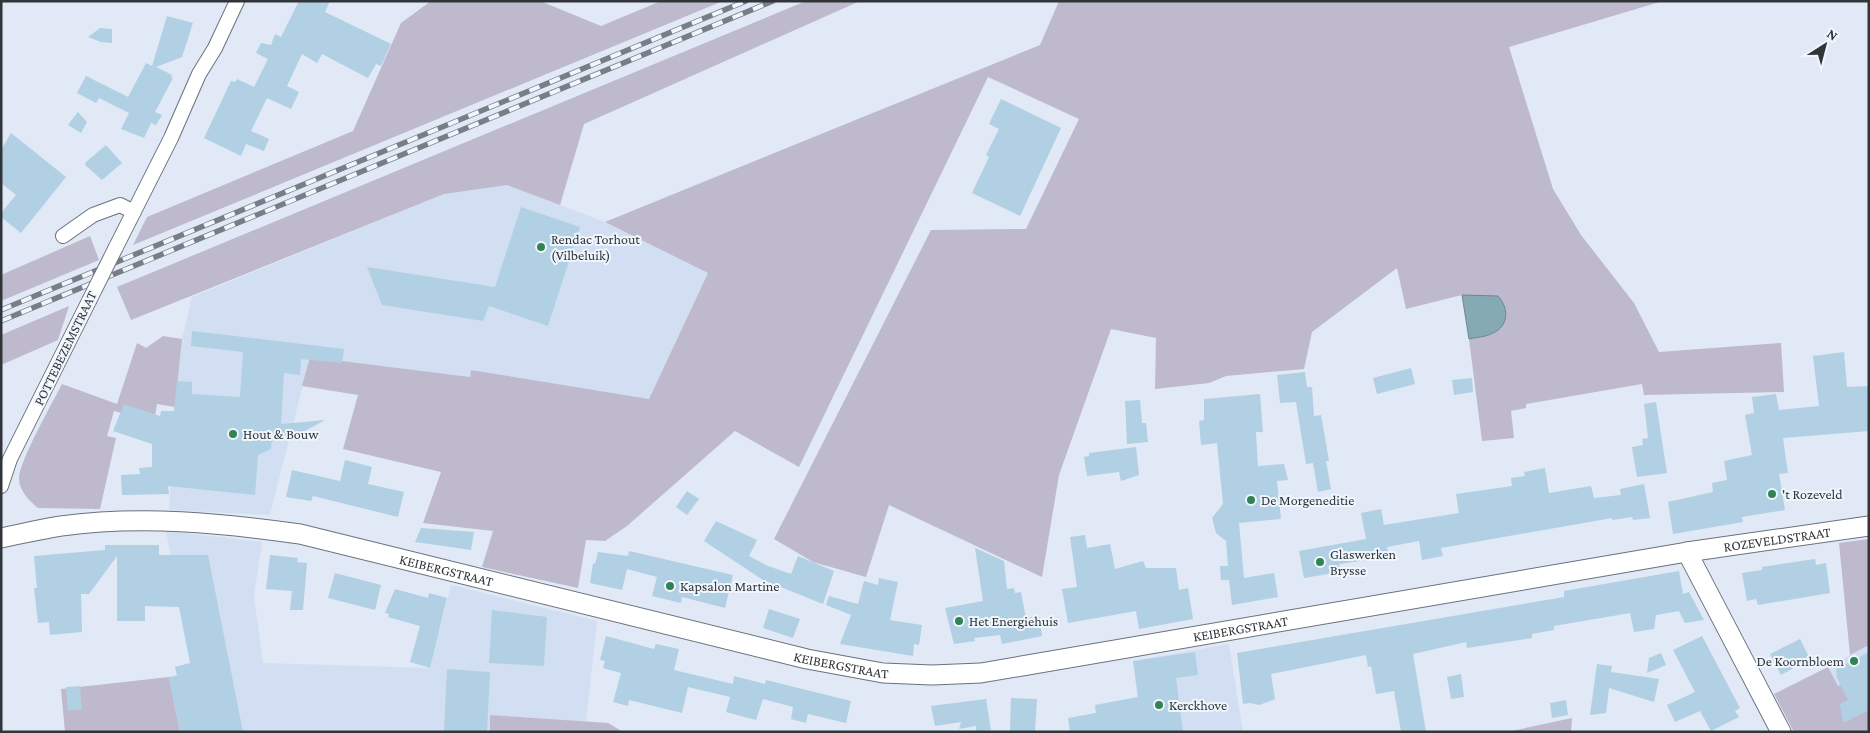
<svg xmlns="http://www.w3.org/2000/svg" width="1870" height="733" font-family="'Crimson Pro',serif">
	<rect width="100%" height="100%" fill="#e0e9f5"/>
	<path fill="#d2dff2" d="M502,183L605,222L708,273L649,399L471,370L470,377L310,357L270,515L169,510L175,407L182,339L192,297L444,194Z
		M166,531L262,542L254,596L263,663L430,668L451,585L597,621L586,722L491,715L490,732H180L169,677L192,672Z
		M1229,644L1243,732H1142L1133,661Z
		M1869,645V679L1866,674L1838,686L1828,667Z"/>
	<path fill="#beb9cd" d="M431,1H540L601,26L661,1H723L133,245L147,217L353,131L401,23Z
		M806,1H860L584,124L560,205L507,185L444,194L131,320L117,287Z
		M1059,1H1663L1509,47L1553,189L1581,235L1634,303L1659,352L1781,343L1784,392L1644,395L1642,384L1526,404V408L1511,411L1514,438L1482,441L1469,339C1488,335 1500,334 1506,314L1462,295L1406,309L1397,268L1312,332L1304,369L1226,376L1209,383L1155,389L1156,338L1111,329L1059,475L1042,577L889,505L866,577L813,562L774,539L931,230L1026,229L1079,119L988,77L799,467L735,431L627,526L605,541L586,540L578,588L482,567L493,531L423,523L441,472L343,449L358,395L302,386L310,357L470,377L471,370L649,399L708,273L605,222L1040,45Z
		M90,236L99,260L1,301V275Z
		M69,306L58,340L1,365V335Z
		M163,336L182,339L175,407L157,404L154,422L114,411L107,436L116,438L100,509L38,508C30,501 19,491 19,479C18,463 53,402 62,384L117,404L137,343L146,348Z
		M1869,539V645L1850,655L1839,543Z
		M1828,667L1838,686L1866,674L1869,679V732H1794L1774,694Z
		M169,677L180,732H65L61,689Z
		M490,715L608,723L623,732H490Z
		M1572,718L1571,732H1507Z"/>
	<path fill="#86aab4" stroke="#6c878f" d="M1462,295L1498,296C1509,308 1509,326 1493,333C1486,337 1477,337 1469,339Z"/>
	<path fill="#b1d0e3" d="M299,1H330L325,12L391,44L381,66L376,64L368,78L322,54L317,63L302,54L287,86L299,92L291,109L267,98L251,131L269,139L264,151L246,144L241,156L204,138L231,81L235,82L237,79L254,87L268,59L256,53L261,43L271,45L275,34L281,37Z
		M167,16L193,23L182,57L156,67L172,75L171,77L173,78L155,112L162,115L156,125L151,123L144,138L121,129L129,113L99,98L96,103L77,93L86,76L128,97L146,63L152,66Z
		M100,28L112,29V43L101,42L88,37Z
		M1001,99L1061,128L1020,216L972,193L989,157L986,155L999,129L989,124Z
		M78,112L87,122L81,133L68,125Z
		M11,133L66,177L21,233L1,217V213L16,195L1,183V150Z
		M106,145L122,163L102,180L85,165L86,162Z
		M521,207L580,227L548,326L489,306L483,321L382,305L367,267L495,287Z
		M192,331L344,349L342,363L301,359L300,375L284,373L281,424L325,420L296,436L272,437L271,449L258,455L255,495L168,486L169,494L122,495L121,475L140,474L139,468L152,467V444L113,431L124,404L160,416L161,411H174L177,381L192,382V394L240,397L243,352L191,346Z
		M1844,352L1847,387L1869,386V431L1783,438L1788,473L1779,474L1785,510L1742,517L1743,522L1673,534L1668,502L1713,492L1712,483L1727,480L1724,461L1752,455L1745,415L1754,413L1752,397L1776,394L1779,410L1819,406L1813,356Z
		M1411,368L1415,384L1377,394L1373,378Z
		M1305,372L1307,387H1312L1314,416L1321,415L1329,461H1326L1331,489L1318,492L1313,463L1306,464L1296,402L1280,403L1277,375Z
		M1472,378L1473,392L1454,395L1452,380Z
		M1260,394L1263,432H1256L1258,466L1284,464L1288,480L1277,481L1281,519L1239,523L1244,578L1274,573L1278,597L1232,605L1229,580H1221L1220,566H1228L1226,541L1216,533L1212,518L1223,504L1217,443L1201,445L1199,421L1204,420V399Z
		M1140,400L1142,423H1146L1148,442L1127,444L1125,401Z
		M1656,402L1667,473L1637,477L1632,447L1643,445L1642,439L1648,438L1644,404Z
		M1136,447L1139,475L1121,481L1119,472L1087,476L1084,457L1089,456V453Z
		M345,460L372,467L368,484L404,492L398,517L313,496L311,501L286,497L292,470L340,481Z
		M1545,468L1549,493L1591,486L1594,498L1621,495L1620,489L1644,484L1650,518L1633,520L1632,517L1612,520V518L1441,548L1443,556L1422,560L1419,541L1387,547L1389,557L1339,564L1340,572L1304,578L1299,551L1366,539L1361,513L1381,509L1384,525L1459,513L1456,494L1512,486L1511,478L1525,476L1524,472Z
		M687,491L699,499L687,515L676,507Z
		M716,521L757,540L749,556L768,566L791,574L798,556L834,571L823,604L763,580L704,541Z
		M421,528L474,532L471,550L415,542Z
		M1085,535L1087,548L1110,544L1115,569L1143,561L1146,568H1176L1179,590L1188,588L1193,619L1139,629L1136,611L1068,623L1062,589L1077,587L1070,537Z
		M105,545H159V555H208L243,732H180L169,677L177,676L175,667L190,663L179,607L145,606V621H117V556L89,594H81L82,632L50,635L49,622L38,623L34,588H37L34,556L105,550Z
		M975,548L1004,561L1007,589L1014,588L1015,593L1021,592L1026,618L1039,616L1042,636L1002,644L1000,635L974,638L975,641L954,644L945,608L983,601Z
		M629,551L733,575L725,608L682,597L681,603L652,596L657,577L627,569L622,590L590,583L593,563L595,564L598,552L628,556Z
		M270,555L298,558L297,562L307,563L303,610H290L292,591L266,589Z
		M1815,559L1816,565L1826,563L1830,593L1758,605L1756,599L1747,601L1742,573L1762,570V567Z
		M1679,571L1683,594L1689,592L1704,620L1685,623L1679,611L1656,615L1654,629L1634,632L1630,613L1554,626V630L1532,634V638L1467,648L1466,642L1413,654L1426,732H1401L1394,691L1376,694L1371,666L1368,667L1366,655L1271,674L1275,699L1259,705L1250,703L1243,704L1237,653L1564,597V591Z
		M335,573L381,585L375,610L328,598Z
		M879,578L898,582L890,620L922,625L919,645L914,644L913,656L840,644L851,615L826,605L829,596L858,604L864,581L878,585Z
		M395,589L428,598L429,593L447,598L430,668L410,662L420,626L388,617L389,614L385,613Z
		M769,609L800,619L793,638L763,628Z
		M492,610L547,617L544,666L489,663Z
		M606,636L654,649L656,644L679,649L674,670L733,684L734,676L765,684L766,680L851,701L846,723L808,714L806,723L791,719L793,707L763,699L756,720L726,712L730,697L688,687L682,713L629,700L628,706L613,702L621,673L603,668L605,661L600,660Z
		M1702,636L1740,708L1735,711L1739,717L1711,731L1700,711L1675,722L1667,705L1695,692L1673,650Z
		M1800,639L1810,659L1781,675L1770,654Z
		M1195,652L1198,675L1176,678L1183,732H1070L1068,718L1096,713L1095,705L1138,697L1133,661Z
		M1869,652V710L1843,723L1840,704L1848,700L1837,678L1836,669Z
		M1661,653L1666,665L1647,673L1649,658Z
		M1597,664L1612,666L1611,672L1659,679L1654,702L1609,688L1606,713L1590,715Z
		M447,669L490,672L487,732H444Z
		M1461,674L1464,697L1451,699L1447,677Z
		M80,686L82,709L68,711L66,687Z
		M1011,698L1037,699L1035,732H1010Z
		M986,699L991,730L976,732V726L959,729L961,722L935,726L931,706Z
		M1566,700L1568,715L1552,718L1550,703Z"/>
	<g fill="none" stroke-linecap="round" stroke-linejoin="round">
		<defs>
			<path id="street" d="M63,236L93,215L120,205L134,212
				M116,247L171,138L199,74L215,48L237,1
				M1,486L10,459L89,301"/>
			<g id="secondary">
				<path id="s1" d="M1,538C21,534 41,529 61,526C141,515 221,523 300,534L807,659L883,673L932,675L981,673L1687,552L1869,526"/>
				<path d="M1687,552L1781,732"/>
			</g>
		</defs>
		<use href="#street" stroke="#6a727c" stroke-width="16"/>
		<use href="#secondary" stroke="#6a727c" stroke-width="21"/>
		<use href="#street" stroke="#fff" stroke-width="14"/>
		<use href="#secondary" stroke="#fff" stroke-width="19"/>
		<defs>
			<path id="rail" d="M1,310L746,1
				M1,321L773,1"/>
		</defs>
		<use href="#rail" stroke="#787e86" stroke-width="5.5"/>
		<use href="#rail" stroke="#f0f6fd" stroke-width="4" stroke-dasharray="11" stroke-linecap="butt"/>
		<defs>
			<path id="street-bridge" d="M89,301L116,247"/>
		</defs>
		<use href="#street-bridge" stroke="#6a727c" stroke-width="16" stroke-linecap="butt"/>
		<use href="#street-bridge" stroke="#fff" stroke-width="14"/>
	</g>
	<g fill="#328354" stroke="#f0f6fd" stroke-width="2">
		<circle cx="541" cy="247" r="5"/>
		<circle cx="233" cy="434" r="5"/>
		<circle cx="1772" cy="494" r="5"/>
		<circle cx="1251" cy="500" r="5"/>
		<circle cx="1320" cy="562" r="5"/>
		<circle cx="670" cy="586" r="5"/>
		<circle cx="959" cy="621" r="5"/>
		<circle cx="1854" cy="661" r="5"/>
		<circle cx="1159" cy="705" r="5"/>
	</g>
	<g text-anchor="middle" dominant-baseline="central" stroke-width="4" stroke-linejoin="round" paint-order="stroke">
		<g font-size="14" fill="#31353a" stroke="#f0f6fd" text-anchor="start">
			<text x="551" y="239">Rendac Torhout<tspan x="551" dy="16">(Vilbeluik)</tspan></text>
			<text x="243" y="434">Hout &amp; Bouw</text>
			<text x="1782" y="494">'t Rozeveld</text>
			<text x="1261" y="500">De Morgeneditie</text>
			<text x="1330" y="554">Glaswerken<tspan x="1330" dy="16">Brysse</tspan></text>
			<text x="680" y="586">Kapsalon Martine</text>
			<text x="969" y="621">Het Energiehuis</text>
			<text x="1844" y="661" text-anchor="end">De Koornbloem</text>
			<text x="1169" y="705">Kerckhove</text>
		</g>
		<g font-size="14" fill="#31353a" stroke="#f0f6fd">
			<text transform="translate(65 348) rotate(-64)">POTTEBEZEMSTRAAT</text>
			<text stroke="none"><textPath href="#s1" startOffset="1806">ROZEVELDSTRAAT</textPath></text>
			<text stroke="none"><textPath href="#s1" startOffset="452">KEIBERGSTRAAT</textPath></text>
			<text stroke="none"><textPath href="#s1" startOffset="1262">KEIBERGSTRAAT</textPath></text>
			<text stroke="none"><textPath href="#s1" startOffset="858">KEIBERGSTRAAT</textPath></text>
		</g>
	</g>
	<rect width="1870" height="733" fill="none" stroke="#31353a" stroke-width="5"/>
	<g transform="translate(1825 45) rotate(36)" stroke="#f0f6fd" stroke-width="4" paint-order="stroke">
	<path d="M0-4L9 19L0 12L-9 19Z" fill="#31353a"/>
	<text y="-8" font-size="14" font-weight="bold" text-anchor="middle" fill="#31353a">N</text>
	</g>
</svg>
